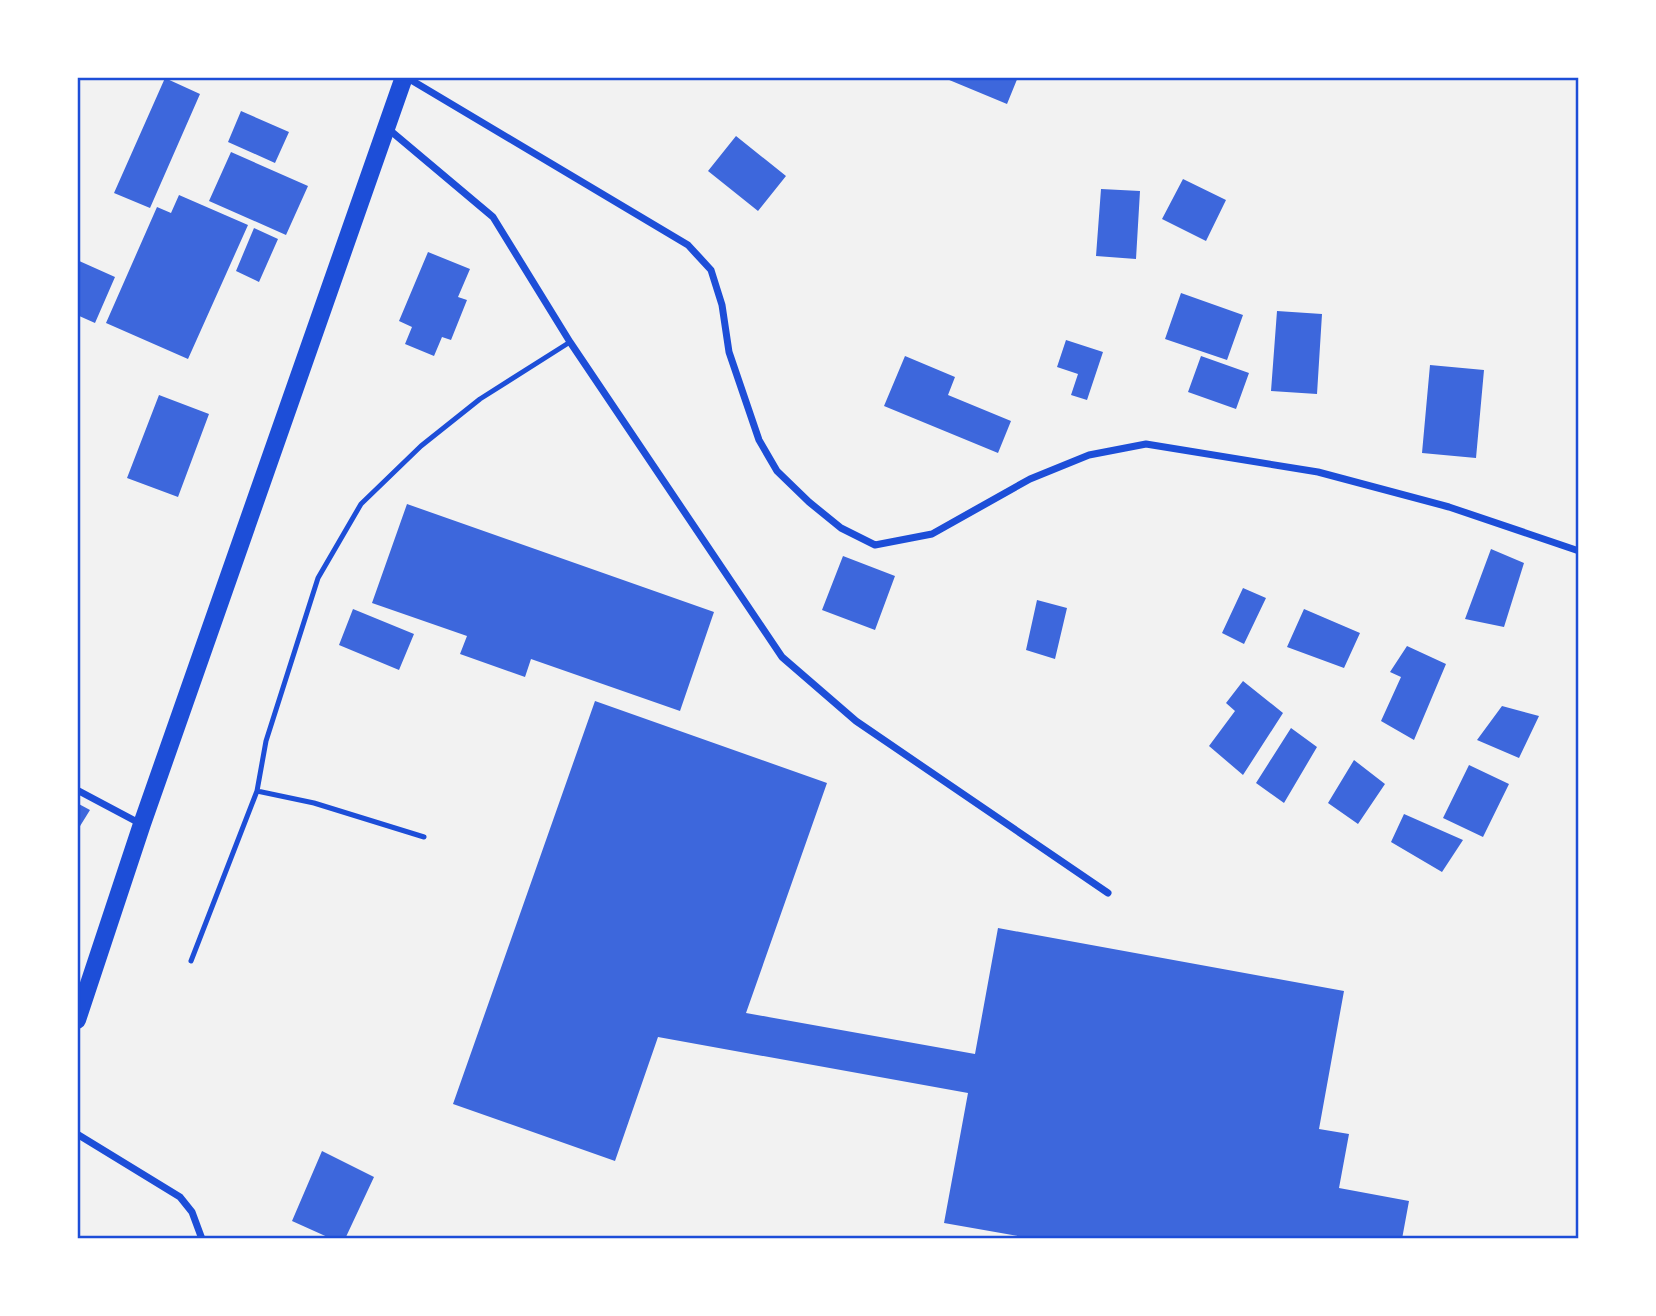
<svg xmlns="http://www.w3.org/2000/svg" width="1656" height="1316" font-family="Cabin,sans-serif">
	<rect width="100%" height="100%" fill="#f2f2f2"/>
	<path fill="#3d67dc" d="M942,77H1018L1007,104Z
		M165,78L200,94L150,208L114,193Z
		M241,111L289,132L275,163L228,142Z
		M736,136L786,176L758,211L708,171Z
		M231,152L308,186L286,235L209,201Z
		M1183,179L1226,200L1206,241L1162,219Z
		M1101,189L1140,191L1136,259L1096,256Z
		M179,195L248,225L188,359L106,323L157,207L171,213Z
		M254,228L278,239L259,282L236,271Z
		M428,252L470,269L458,297L467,300L451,340L442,337L434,356L405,344L412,327L399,321Z
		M77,260L115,277L95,323L77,315Z
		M1181,293L1243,315L1227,360L1165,339Z
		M1277,311L1322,314L1317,394L1271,391Z
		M1066,340L1103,352L1087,400L1071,395L1078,374L1057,367Z
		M905,356L955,377L948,395L1011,421L998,453L884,406Z
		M1201,356L1249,373L1236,409L1188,392Z
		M1430,365L1484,370L1476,458L1422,453Z
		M159,395L209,414L178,497L127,478Z
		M407,504L714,612L680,711L531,659L525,677L460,654L467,636L372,603Z
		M1491,549L1524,563L1504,627L1465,619Z
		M843,556L895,576L875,630L822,610Z
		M1243,588L1266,598L1244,644L1222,633Z
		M1037,600L1067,608L1055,659L1026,650Z
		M353,609L414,634L399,670L339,645Z
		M1304,609L1360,633L1344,668L1287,647Z
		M1407,646L1446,664L1414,740L1381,721L1401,677L1390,672Z
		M1243,681L1283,713L1243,775L1209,746L1235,711L1226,703Z
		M595,701L827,783L746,1013L975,1054L998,928L1344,991L1319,1129L1349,1134L1339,1188L1409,1201L1402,1239H1035L944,1223L968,1093L658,1037L615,1161L453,1104Z
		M1502,706L1539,716L1519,758L1477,740Z
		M1291,728L1317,747L1284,803L1256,783Z
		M1354,760L1385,784L1358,824L1328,803Z
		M1469,765L1509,784L1483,837L1443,818Z
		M77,803L90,810L77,831Z
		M1404,814L1463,840L1442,872L1391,842Z
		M322,1151L374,1177L345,1239H332L292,1221Z"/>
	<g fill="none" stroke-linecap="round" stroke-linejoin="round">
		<path stroke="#1d4ed8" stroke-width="5" d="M424,837L314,803L257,791L266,741L318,578L361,504L421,446L480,399L570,342
			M191,961L257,791"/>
		<path stroke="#1d4ed8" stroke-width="7" d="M406,77L688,245L711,270L722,305L729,352L759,440L777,471L809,502L841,528L875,545L932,534L1030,479L1089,455L1146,444L1318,472L1449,507L1579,551
			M386,127L493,217L570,342L782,657L856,721L1108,893
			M77,790L141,824
			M77,1134L180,1197L192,1212L202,1239"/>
		<path stroke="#1d4ed8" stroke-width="18" d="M77,1020L142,824L404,77"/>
	</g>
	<rect width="1656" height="1316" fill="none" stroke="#ffffff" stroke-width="158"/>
	<rect x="79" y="79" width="1498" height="1158" fill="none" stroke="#1d4ed8" stroke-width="2.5"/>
</svg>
